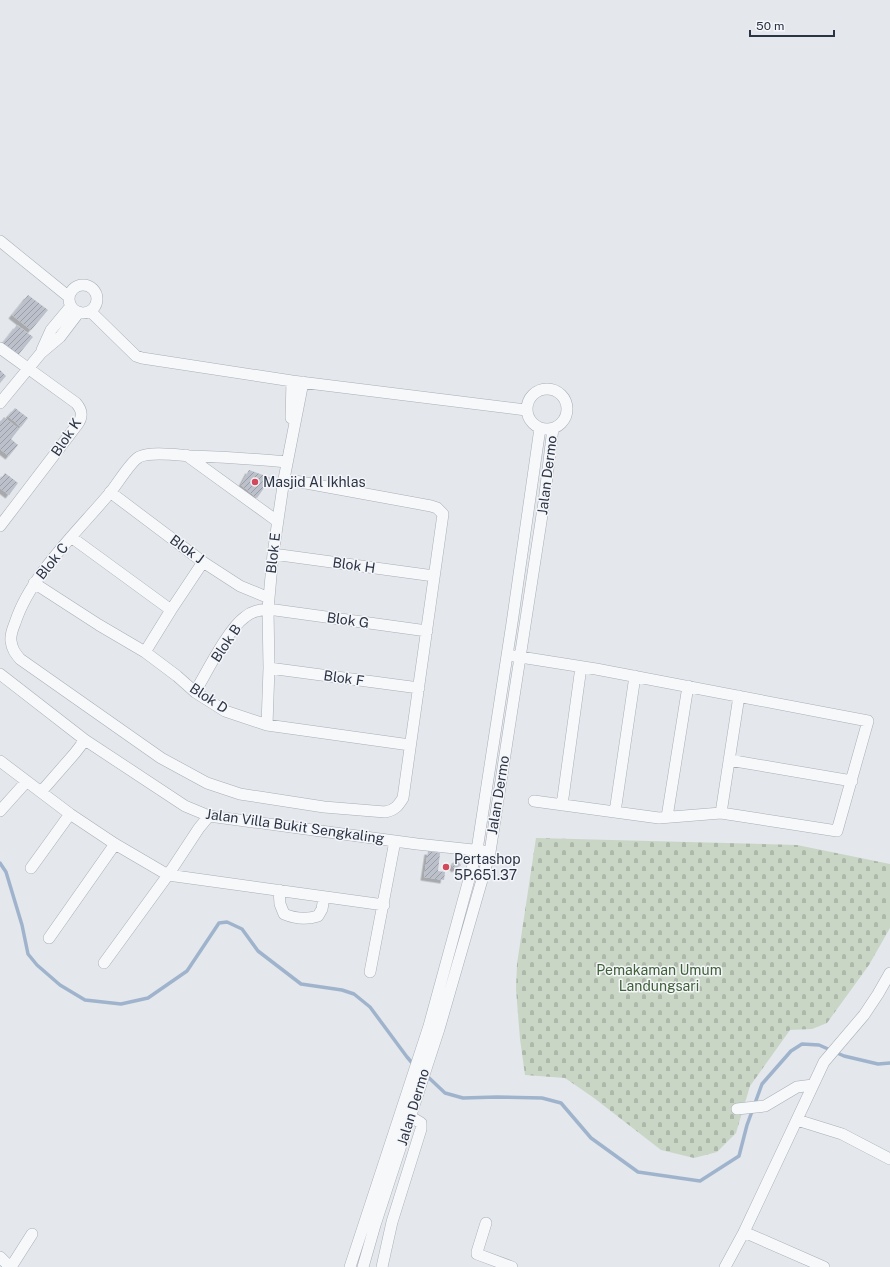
<svg xmlns="http://www.w3.org/2000/svg" width="890" height="1267" font-family="'Public Sans',sans-serif">
	<defs>
		<pattern id="cemetery-stones" width="16" height="16" patternUnits="userSpaceOnUse"><rect width="16" height="16" fill="#c9d6c5"/><path d="M2 7V4a2 2 0 0 1 4 0v3zM10 15v-3a2 2 0 0 1 4 0v3z" fill="#adb8ab"/></pattern>
		<pattern id="building-hatch" width="6" height="6" patternUnits="userSpaceOnUse"><rect width="6" height="6" fill="#bbc0ca"/><path d="M-1 1l2-2M0 6l6-6M5 7l2-2" fill="none" stroke="#989da6"/></pattern>
		<filter id="shadow"><feDropShadow dx="-3.5" dy="3.5" stdDeviation="0" flood-color="#0004"/></filter>
	</defs>
	<rect width="100%" height="100%" fill="#e4e7ec"/>
	<path fill="url(#cemetery-stones)" d="M536,838L797,845L890,864V928L869,965L827,1023L812,1029L790,1030L750,1086L736,1133L717,1152L694,1158L661,1150L594,1098L565,1078L525,1075L520,1039L516,989L517,964Z"/>
	<g fill="none" stroke-linecap="round" stroke-linejoin="round">
		<path stroke="#9fb4cc" stroke-width="3.5" d="M0,863L6,872L22,925L28,954L37,965L60,985L85,1000L121,1004L148,998L187,971L219,923L227,922L242,929L258,951L301,984L342,990L354,994L370,1007L407,1057L414,1065
			M426,1075L445,1093L463,1098L497,1097L542,1098L561,1103L591,1138L638,1172L700,1181L739,1156L747,1125L762,1084L791,1051L802,1044L819,1045L844,1056L878,1064L890,1063"/>
	</g>
	<path fill="url(#building-hatch)" filter="url(#shadow)" d="M28,295L48,310L31,330L12,315Z
		M17,325L33,337L18,355L3,343Z
		M0,370L6,376L0,383Z
		M15,408L28,418L21,427L8,416Z
		M4,417L19,429L11,439L18,445L9,456L0,449V422Z
		M249,470L271,478L257,498L241,485Z
		M5,473L18,483L9,495L0,488V480Z
		M428,851L440,853L438,871L445,872L444,880L424,877Z
		M457,860L461,865L455,869L451,864Z"/>
	<g fill="none" stroke-linecap="round" stroke-linejoin="round">
		<defs>
			<path id="minor" d="M0,241L69,297
				M69 299a14 14 0 1 1 28 0a14 14 0 1 1-28 0Z
				M90,311L136,356L142,358L292,381L526,410
				M0,348L76,403C83,411 83,417 77,425L0,526
				M42,350L51,330L71,306
				M527 409a20 20 0 1 1 40 0a20 20 0 1 1-40 0Z
				M0,403L41,353L60,337L79,312
				M291,418L292,381
				M186,455L277,521
				M284,479L431,506L437,508L443,514L403,798C398,806 395,810 385,812L324,807L240,794L207,783L161,758L20,659C15,653 12,649 11,641C10,635 13,628 15,623C30,576 77,532 109,494C117,485 130,462 139,457C151,451 177,455 191,456C223,457 255,459 287,462
				M110,492L203,562L240,586L269,598
				M71,537L171,610
				M273,554L434,576
				M34,583L99,625L145,652L177,676L195,692L225,711L267,725L410,745
				M145,652L171,610L203,562
				M514,656L596,669L868,721L837,831L721,813L659,818L534,801
				M269,668L419,688
				M0,674L85,740L185,806L209,816L417,844L483,851
				M195,692C207,672 228,629 245,617C252,611 260,610 268,609L427,631
				M267,725L269,668L268,609L273,554L284,479L303,382
				M729,760L852,781
				M0,761L70,814L115,844L168,875L384,905
				M41,792L75,753L85,740
				M562,805L581,667
				M0,811L26,782
				M615,812L635,676
				M721,813L739,696
				M667,817L688,686
				M31,868L70,814
				M279,890L280,904L284,914C296,919 306,920 318,916L322,909L324,897
				M49,938L115,844
				M104,963L168,875L199,828L209,816
				M370,972L395,841
				M737,1109L765,1106L797,1087L813,1085
				M797,1120L842,1134L890,1159
				M486,1223L477,1252V1254L512,1267
				M744,1232L824,1267
				M0,1257L10,1267
				M11,1267L32,1234
				M350,1267L429,1026L477,850L512,623L540,428
				M363,1267L375,1225L439,1029L490,852L544,502L553,428
				M382,1267L392,1222L421,1129V1123L411,1117
				M725,1267L744,1232L824,1062L864,1015L878,994L890,973"/>
		</defs>
		<use href="#minor" stroke="#a9aeb7" stroke-width="12"/>
		<use href="#minor" stroke="#f7f8fa" stroke-width="11"/>
	</g>
	<g fill="#d1495b" stroke="#f4f6f9" stroke-width="1.5">
		<circle cx="255" cy="482" r="4"/>
		<circle cx="446" cy="867" r="4"/>
	</g>
	<g text-anchor="middle" dominant-baseline="central" stroke-width="3" stroke-linejoin="round" paint-order="stroke">
		<g font-size="14" fill="#2b3445" stroke="#f4f6f9">
			<text transform="translate(66 437) rotate(-56)">Blok K</text>
			<text transform="translate(547 475) rotate(-83)">Jalan Dermo</text>
			<text transform="translate(187 549) rotate(36)">Blok J</text>
			<text transform="translate(273 553) rotate(-84)">Blok E</text>
			<text transform="translate(52 561) rotate(-51)">Blok C</text>
			<text transform="translate(354 565) rotate(8)">Blok H</text>
			<text transform="translate(348 620) rotate(8)">Blok G</text>
			<text transform="translate(226 643) rotate(-56)">Blok B</text>
			<text transform="translate(344 678) rotate(8)">Blok F</text>
			<text transform="translate(209 698) rotate(33)">Blok D</text>
			<text transform="translate(498 795) rotate(-81)">Jalan Dermo</text>
			<text transform="translate(295 826) rotate(8)">Jalan Villa Bukit Sengkaling</text>
			<text transform="translate(413 1107) rotate(-73)">Jalan Dermo</text>
		</g>
		<g font-size="14" fill="#2b3445" stroke="#f4f6f9" text-anchor="start">
			<text x="263" y="482">Masjid Al Ikhlas</text>
			<text x="454" y="859">Pertashop<tspan x="454" dy="16">5P.651.37</tspan></text>
		</g>
		<g font-size="14" fill="#3f6138" stroke="#f4f6f9">
			<text x="659" y="970">Pemakaman Umum<tspan x="659" dy="16">Landungsari</tspan></text>
		</g>
	</g>
	<path d="M750 30v6h84v-6" fill="none" stroke="#2b3445" stroke-width="2"/>
	<text x="756" y="30" font-size="12" fill="#2b3445" stroke="#f4f6f9" stroke-width="3" paint-order="stroke">50 m</text>
</svg>
